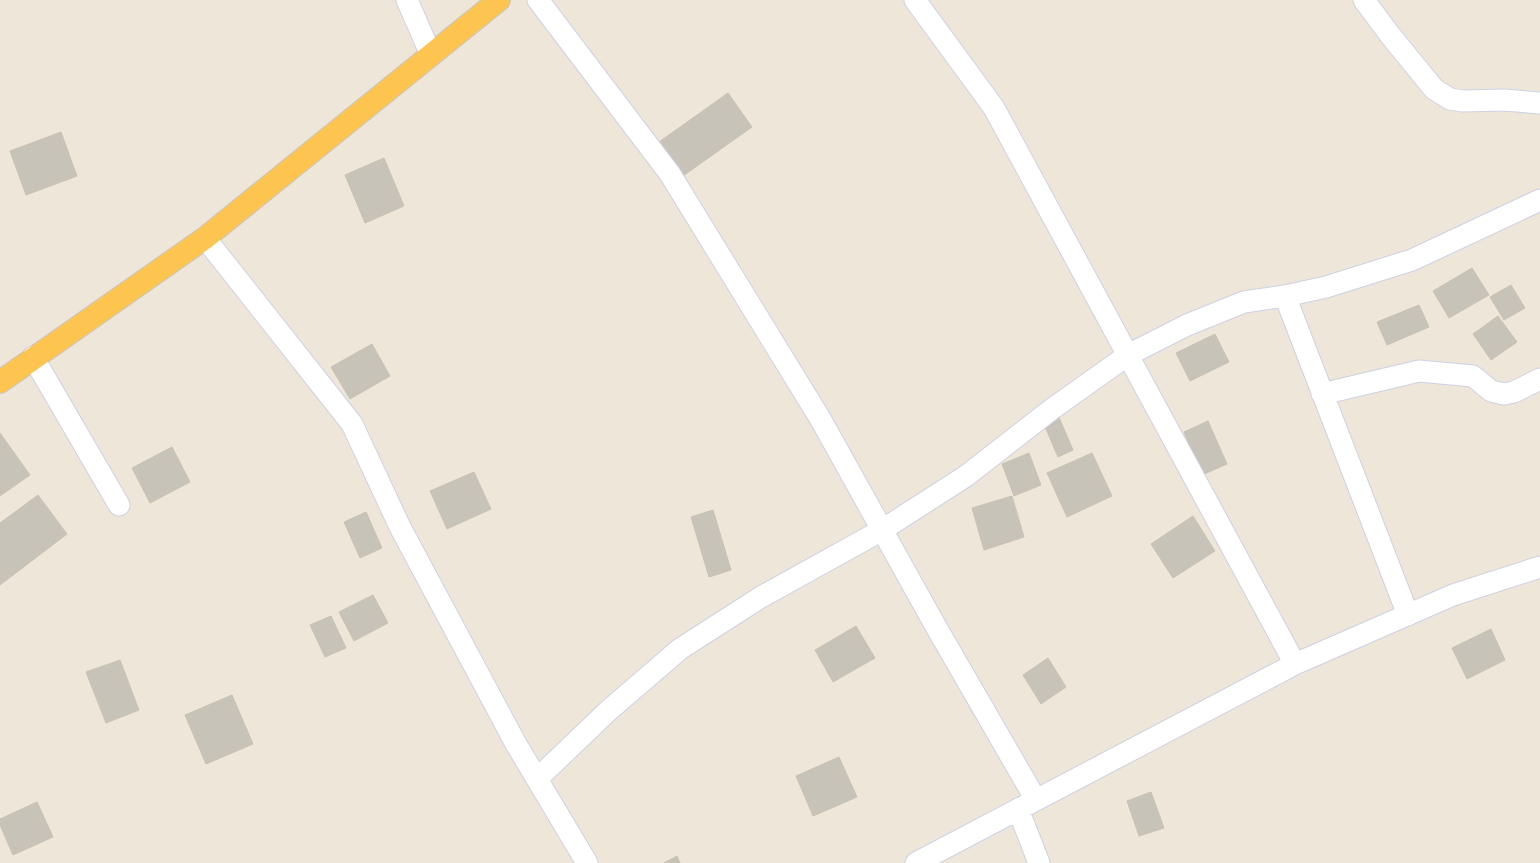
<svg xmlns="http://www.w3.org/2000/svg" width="1540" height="863" font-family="Commissioner,sans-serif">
	<rect width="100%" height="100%" fill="#ede6d9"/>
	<path fill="#c8c3b9" stroke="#c8c2b3" d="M728,93L752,127L683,176L659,142Z
		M61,132L77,176L26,195L10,151Z
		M384,158L404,206L365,223L345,175Z
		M1472,268L1489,295L1449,318L1433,291Z
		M1511,285L1525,308L1504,320L1490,297Z
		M1419,305L1429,327L1387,345L1377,322Z
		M1498,316L1517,342L1491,360L1473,334Z
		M1215,334L1229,362L1190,381L1176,353Z
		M372,344L390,376L350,399L331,367Z
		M1058,415L1073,450L1058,457L1043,422Z
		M1208,421L1227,464L1202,475L1184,432Z
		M0,433L30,475L0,496Z
		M172,447L190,482L150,503L132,468Z
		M1029,453L1041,485L1014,496L1002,464Z
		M1092,453L1112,496L1067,517L1047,473Z
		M474,472L491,509L447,529L430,491Z
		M38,495L67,534L0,585V523Z
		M1012,496L1024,537L984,550L972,508Z
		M713,510L731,570L709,577L691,517Z
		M366,512L382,548L360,558L344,522Z
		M1193,516L1215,551L1173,578L1151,544Z
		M373,595L388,623L354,641L339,612Z
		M331,616L346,648L325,657L310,625Z
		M856,626L875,658L833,682L815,650Z
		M1491,629L1505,660L1467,679L1452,648Z
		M1048,658L1066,687L1041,704L1023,675Z
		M120,660L139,710L106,723L86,672Z
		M232,695L253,744L206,764L185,715Z
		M839,757L857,797L813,816L796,776Z
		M1151,792L1164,828L1139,836L1127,801Z
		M37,802L53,837L13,855L0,825V819Z
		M677,856L680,863H664Z"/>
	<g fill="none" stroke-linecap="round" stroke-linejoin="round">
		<defs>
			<path id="minor" d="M407,0L431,55
				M538,0L670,174L821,420L935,625L1036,800
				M915,0L994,108L1295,664
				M1364,0L1390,35L1434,89L1450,99L1463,101L1504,100L1540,103
				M205,238L352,424L400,527L516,744L587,863
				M1285,296L1408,615
				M33,357L119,505
				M1322,394L1419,371L1473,376L1491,391L1504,394L1514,392L1540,379
				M537,779L608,711L680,649L761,597L882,530L966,476L1052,409L1128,355L1187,325L1244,302L1285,296L1326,287L1412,260L1540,200
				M1018,809L1039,863
				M916,863L1295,664L1453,595L1540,567"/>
			<path id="trunk" d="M0,382L205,238L499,0"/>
		</defs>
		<use href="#minor" stroke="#ced1e4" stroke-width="23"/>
		<use href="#trunk" stroke="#c7c7c7" stroke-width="24"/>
		<use href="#minor" stroke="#fff" stroke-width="21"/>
		<use href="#trunk" stroke="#fec450" stroke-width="22"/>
	</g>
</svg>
